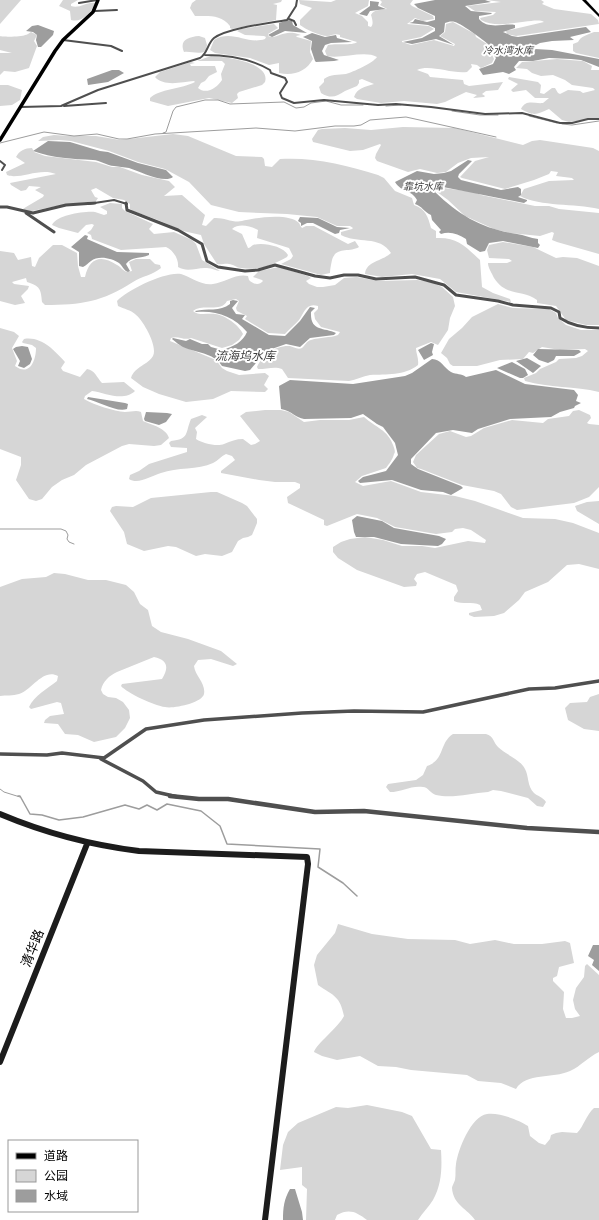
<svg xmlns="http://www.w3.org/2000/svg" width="599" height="1220" font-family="Quicksand,'Noto Sans SC',sans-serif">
	<rect width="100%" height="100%" fill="#fff"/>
	<path fill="#d6d6d6" d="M0,0H21L0,24Z
		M63,0H78L71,4V6C80,9 87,1 95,3C91,13 82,23 71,20L70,11L59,6Z
		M196,0H282L281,2L273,4L277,5L276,20L232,29L230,28V26C221,14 208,16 195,16L190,8L192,3Z
		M299,0L331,2L336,0H369L368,6L355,13L362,16L368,22V26L371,27C374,24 372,18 371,15C374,9 381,10 387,9L380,5L382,2L380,0H413L410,4L412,6L433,16L434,19L423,21L415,18L407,24L429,26L434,29L421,37L402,41V42L411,45L434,40L454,46L455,44L440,36L445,32L446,24L453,22L475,34L476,37L487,44L494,59L492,63L481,68L477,65L471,64L472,67L467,72C451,74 430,64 417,70L428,74L430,77L463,80L464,84L469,86L503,82L498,90L486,91L482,94L485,96L484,97L473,98L477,95L466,92L445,102L437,104L404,101L381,103L357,99L354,97C357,88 365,87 374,84L362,79L359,80V83L357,86C353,88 349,89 345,91C336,97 331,99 321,93L319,87L324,82V79C330,74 339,75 346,74C353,72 373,63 377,57C365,50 342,59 327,56L325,51L328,45C335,43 353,46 357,42L340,37V35C334,33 332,36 327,36C320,36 305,29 300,25V20L312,8L300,4Z
		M487,0H541L544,2L542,4L554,9L591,14L598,20L599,24L516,36L507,34L506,31L544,22C536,16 499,31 481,20L480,18L493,15L496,12L475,11L467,6L501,2Z
		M274,24L278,28L268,34V36C278,40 283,28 301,35L296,36L297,37L311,41L310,52L313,59C306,72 293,76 279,73V63L269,65L250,58L215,53L210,50L214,40C232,29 247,45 265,39L266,37L264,36L245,35L237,31L241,29Z
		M31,32L37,35L34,41L37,46L29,68L15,72L4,71L0,75V53H12L0,50V36C2,37 22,37 25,35C27,35 29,33 31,32Z
		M594,32H599V58L576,53L573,51V44L578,42C581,36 587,35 594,32Z
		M199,36L205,38L207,45L206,51C199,55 191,51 184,52C179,40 188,37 199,36Z
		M211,56C225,57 271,62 265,82L262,85L239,92L237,94L238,98L232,103L209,98L168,106L150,101V98C159,89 182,89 195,82L194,81C182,82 164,87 155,77L160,72L191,62L195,63L190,64L191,66H215L217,72L209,76L205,81L201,83L198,88C206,95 217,88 222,80L221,74L225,64L222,61H197Z
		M557,59L583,61L592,66L591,70H599V118L569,122L562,120L549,109C537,114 535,117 521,109C526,99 534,104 543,103L549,98H535L526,90L513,92L511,90L518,84L508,79L509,77L538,82L541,85L540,93L544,94L552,88H555L558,93L560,94L568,90L580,91L583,93L595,90L593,88L572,85L565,80L553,75L541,76L532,73L527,69L516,68L522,62Z
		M0,85H8L22,90L20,100L12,105L0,106Z
		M403,127L455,128L523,145L532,141L540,140L593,148L599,151V209C574,203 541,207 520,196L524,189L549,181L574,180L572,178L556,176L558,172L551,171L549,174L534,180L505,189L462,178L460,177L475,161L489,157L471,158L458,163L446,172L437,173L420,169L408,172L377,161L375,158L376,154L381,145L380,144L363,150L350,151L313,142L312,139L318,130L322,129L345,128L371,130Z
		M173,134L188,136L236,156L262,157L264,159L265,166L272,167L280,159C314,157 346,165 378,175L384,178L395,191L412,198L414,205C426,209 428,217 431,228L436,231V238C457,237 464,245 480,260L482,287L493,293L510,299L511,302L456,292L440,279L412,274L382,277L365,274C366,261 383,261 391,253C380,235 357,244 341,235V232L352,229L353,228L350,226H337L317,217L287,214L239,212L211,205L189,182L165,169L138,162L109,151L71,141L59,140L38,141L43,137L54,135L70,136H96L120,140Z
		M32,148L34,152L45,156L96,162L112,167H120L142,175L169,181L175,187L164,196L182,195L205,215L202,225L206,226L214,218C223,217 233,223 242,221C253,218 289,212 299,223C300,224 300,226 302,228L306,226H314L348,244L355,241L359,247C349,253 336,246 332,260C331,265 330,269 330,273L321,275L281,264L291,259L293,256L289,248L257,238L258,230C250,226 239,223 232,229L242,234L248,248C250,248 251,246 253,245C263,242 283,246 288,255L287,257C272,265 259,271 241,268C237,268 233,264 229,264C225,263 222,265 217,264L204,244L201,235L183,231L158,220L133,211L130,209V204L124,200L113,198L96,188L91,190L95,197L98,198L96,201L62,205L27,212L23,209L26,207L43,197L44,195L35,190L41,187L29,186L26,190L21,191L11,185L10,183L56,174C40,167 19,180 7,175L6,172L25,163L16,157C19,151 25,148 32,148Z
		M443,188L474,192L481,195L535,206H549L559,209L599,213V254L557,242L552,240L554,233L552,232L540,236L510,233L494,229L465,216L448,200L437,192L440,189Z
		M110,203L122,204V208L125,211L153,224L149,229L154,234L174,232L192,240L196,244L202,260L220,271C216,271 212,268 207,268C197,267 188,273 178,267C179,259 173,250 166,247L121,250L92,239L91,235L87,233L91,230L94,225L92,224L86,225L78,233L59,228L52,225C57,215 84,211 95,212C98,213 101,214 104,215L107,214V211L100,207Z
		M503,242L533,247L556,258L563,257L577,258L599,266V325H586L566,320L556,306L537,303V300C523,289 506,297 494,278C492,273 488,268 488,263H507L512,261L509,259L489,258L487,250L489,245Z
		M53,245H62L77,253L78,266L81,277H85C89,258 101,254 117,265C121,267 123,271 127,272L132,271L129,262L136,259H150L155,264L160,265L161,268C153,275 142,276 133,282C102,302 81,305 45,305L42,302C41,289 40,286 27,282L26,278L12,282L14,284L29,286L28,289L21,296L25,303L15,305L0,301V251L14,253L18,260L31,257L32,266L35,267L39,258Z
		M279,267L308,276L311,278L306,281L309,284L317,287H323L335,285L344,278L357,277L378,281L417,280L431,282L442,287L453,297L455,306L450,318L448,330L438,345L431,342L416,348C416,354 419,358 418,365C404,376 387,374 370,375C363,376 356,380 349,381L288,378L282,369C275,366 267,369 258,369L257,367C262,355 276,345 290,346C293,347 298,350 302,348C305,346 306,341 311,340C320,337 330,338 338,335L340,332L321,327L315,319L314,313L318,309V306C306,302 304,313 299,320C295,325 289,329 285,334L268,333L245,319L247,316L237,311L236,308L239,301L236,299L227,301C221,313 203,303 193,311C198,316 208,313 215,314C225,315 239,325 243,334L239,340L232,345L222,348L191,338C184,341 178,335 171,338L170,341L216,360L222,368L227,371L239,375L265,373L269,376L264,385L268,389L265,392L231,391L213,399L186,402L159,394L143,387L131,378C135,366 148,365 153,356C158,346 143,320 135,314C131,310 124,309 118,306L117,301C127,290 166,271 181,274C191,277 202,286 213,284C225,282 237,273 248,276L249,280C253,284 259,286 263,281L262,280L253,277L259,271Z
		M498,304L513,308L549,309L556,313L558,318L566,325L581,330H599V392C575,386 549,388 525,381L524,378L536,373L540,369L556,362L559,359L576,358L582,356L588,351L585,349L560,350L542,347L533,353L529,352L523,359L500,360L477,366H453L450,364L447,358L441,353L449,339L462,328L472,317Z
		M0,328L14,332L19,336L12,348L17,361L15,366C30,377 36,360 36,348L32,345L23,343L22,342L24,339C41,336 54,350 65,362L61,368L63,371L80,377L87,369C95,370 97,378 102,383L124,382L135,391C123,402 106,393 92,391L85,396L84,399C94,405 114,411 125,412C131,412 136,410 141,412L143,421C152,425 166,428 169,438L161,445L154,446L129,444L122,446L86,465L74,475L62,480L52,487L42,499L36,501L29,499L16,480L21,465V457L0,449Z
		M265,410H281L289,412L304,422L320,420H349L364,417C375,427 388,430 393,445C394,448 396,452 394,454C393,459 389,464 386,468L362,476L355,482L363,486L391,481L421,492L455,496L475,501L523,518L555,519L573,523L599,533V569L579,564L567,565L548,582L525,592L519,600L504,613L494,616L474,617L469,615V613L482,610L480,605C472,601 463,605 454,601V597L458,591L456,585L425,572L417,574L414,579L417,583L416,586L404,587L357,570L338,558L333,552V547L341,542L350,539L365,537L383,540L402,546H422L435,548L468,541L485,543L486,540L471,530L463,528L455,529L452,532L436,534L395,527L377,518L357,514L327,526L324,525V520L288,503L287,497L300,488V484L295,482H275L259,480L221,473V471L235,460L232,456L226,454C221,456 218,461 213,463C198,470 177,467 161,473C151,476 138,485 129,479L130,475L139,471L149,464L187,452V448L171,447L169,443L171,441C190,439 185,433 191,419L202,415L207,417L195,428L197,432L196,439C202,443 217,447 224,444C231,441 236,439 243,439L251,445L255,444L260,441L240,416L246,412Z
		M579,410L590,415L591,418L587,423L589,424L599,425V487L589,497L574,503L517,510L511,507L501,494L494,491L462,485L421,469L417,468L413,462L416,455L439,434L450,431L466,437L471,436L484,428L512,420L543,423L548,419L569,416L573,411Z
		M211,492H217L242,503L247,506L257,519V523L252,535L248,537L243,538L238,541L232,552L222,556L205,554L196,556L176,547L168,546L144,551L127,544L124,532L110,511L112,507L116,506L133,507L151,498Z
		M599,501V524L577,511L575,506L587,502Z
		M54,573L65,574L88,580H106L126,585L134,592L140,604L148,610L152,626L161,632L188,639L221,651L237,664L233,666L211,659L198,660L194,666C195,676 206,683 204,694C202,703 173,709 165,707C155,706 127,693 121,686L122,684L162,679C169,668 168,660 154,657L117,672C109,676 103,681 101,690L103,694L108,697L116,698L123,702L129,710L130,718L125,728L116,737L94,742L78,735L65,734L58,724L44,723L45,720L50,716L64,714L61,703L57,702L31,709L29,707C34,696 48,688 57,681L58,676C43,668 32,690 19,694C13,696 6,695 0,696V587L22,579L46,577Z
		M599,694V731L584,729L568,720L565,708L570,703L587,702L590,697Z
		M453,734H486C494,736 493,742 498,747C506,755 520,759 525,769C529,776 527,786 534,793C537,796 543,797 546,802L543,807L537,806L528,798L501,791L493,790L488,792C471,793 452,799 436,795C431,794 428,787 423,787C412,785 401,792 390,792L386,787L388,784L416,780L423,775L427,766C445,760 439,743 453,734Z
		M338,924L372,934L408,939L455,940L470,944L495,940L514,944H542L565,941L570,943L574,963L559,967L557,976L553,978V981L564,992L563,1009L566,1018H572L580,1016L575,1009L573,1000L576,988L584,977L585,966L587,964L599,975V1052C588,1057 581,1066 570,1071C553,1079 526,1072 516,1089L501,1083L478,1081L467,1075L411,1070L396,1067L378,1066L360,1056L337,1060L322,1056L314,1052C316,1044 338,1028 344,1016C340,996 334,996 318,985L314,965L317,955L335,933Z
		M367,1105L402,1112L412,1116L431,1149L441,1150C442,1167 442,1184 433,1200C429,1207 422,1213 418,1220H367C357,1212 349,1208 337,1215L335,1220H306L307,1189L302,1185V1167L280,1170L283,1145L288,1132L298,1123L336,1107L348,1108Z
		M594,1108H599V1220H475C468,1209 453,1205 452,1188C452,1186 454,1183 455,1180C456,1175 455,1169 456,1164C458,1150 471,1116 487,1114C498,1112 519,1120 528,1126L530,1136L539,1143L545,1145L550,1139L551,1135L556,1133L562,1132L577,1133C584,1126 586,1115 594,1108Z"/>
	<path fill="#9d9d9d" d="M435,0H485L491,2L465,6L471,11L492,13L491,14L479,16V19C488,30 504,23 515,25V28L503,32L512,36L518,37L586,27L591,32L570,37L574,40L552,41L540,43L532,47L535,49L552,50L599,59V67L581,60L571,59L549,58L533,61H519L514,67L516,70L509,74L503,72L483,75L479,69L493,64L496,58C493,55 493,51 491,47C487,42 462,24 455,22C451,21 448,22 445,23L444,32L439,36L454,45L436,39L412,44L403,42L422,38L435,31V28L428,25L409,23L413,22L415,19L427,22L435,20V16L418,8L414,4Z
		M370,1L379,2L378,6L386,9L370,11L367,16L359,14L370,6Z
		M288,20L292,21L293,25L307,33L285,31L272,37L268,35L279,29V23Z
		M38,25L54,31L53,35L41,47H38L36,40L37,35L33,32L26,31L32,26Z
		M312,33L325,37L336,35L337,38L352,42L331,43L325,45L322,51L324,55L339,60L334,61L316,62L315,61L311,49L312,41L303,37Z
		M112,70H119L124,73L108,82L88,85L87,79Z
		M48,141L70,142L100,151L108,152L138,163L166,170L173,177C164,184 139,171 129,168C124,167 119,167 114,166C107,166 100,160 93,160C73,159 52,158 33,151Z
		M468,160L472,161L459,174L458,177L461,180L501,190L518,187L521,189V195L518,197L527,200V201L524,203L443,187L438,188L435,192C460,216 483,229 517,234C524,235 530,238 538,239V243L540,245L538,248L503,241L489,243L485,251L480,252L467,244L466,239C458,234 450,231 441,234L439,232L441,230L432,220L431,215C424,212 422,206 415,204L417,200C411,189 402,193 395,182L417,171L434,174L444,173L451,171Z
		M300,217L318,218L337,227L350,228L340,230L339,233L335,234L313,223H307L301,226V223L298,221Z
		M85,235L88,236L87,239L117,252L149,253V255C140,259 132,256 126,264L130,271L128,272C123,270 123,266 119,263C112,258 98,255 91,261C88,263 87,265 83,267L79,266V252L71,247Z
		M233,300L238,301L232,308L236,314L245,315L242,319L269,335L285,336L300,321L310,307L315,308L311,312C310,332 324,327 336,333L334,335L310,338L300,347L286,344L266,351L250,370L245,371L222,366C213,352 196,353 183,347C179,345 176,342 172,339L173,338L186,341L190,339L202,344H208L211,347L222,350C233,347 243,342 247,332C234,316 215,310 196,312L195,311C207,308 220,312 230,304V301Z
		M431,343L434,344L432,352L433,355L424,360L418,350Z
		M22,346L28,347L32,359L30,364L24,368L18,366L20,361L13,349L16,347Z
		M538,349L579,350L581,352L574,356H556L554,360L548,363L539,360L533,355Z
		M527,358L541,366L533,373L516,361Z
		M432,359C441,359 444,368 451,372C457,375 461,373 466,377L496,370L525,384L574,390L578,395L576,401L581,403L575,406L574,408L560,412L551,417L510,419L478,429L472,433L453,430L436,433L411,459V464L418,469L461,486L463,488L451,495L443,492L421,490L392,480L360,483L358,481L363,477L386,471L398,455L395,443L383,427L377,424L363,414L351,418L304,419C296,418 292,411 281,409L279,386L290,380L353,384L405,376L412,373Z
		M512,362L525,369L528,375L523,378H520L497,368Z
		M88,397L125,403L128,404L127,409C117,413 98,401 87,399Z
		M146,412L167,413L172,414L166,422L159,425L145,421L144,419Z
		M357,516L382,521L394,528L439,536L446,539L442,544L438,546L401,544L374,537H356L354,532L352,520Z
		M593,945H599V971L592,965L594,960L588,956Z
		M290,1189H295L302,1212L303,1220H283C283,1208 284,1199 290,1189Z"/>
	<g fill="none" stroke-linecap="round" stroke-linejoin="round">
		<path stroke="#9d9d9d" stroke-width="1" d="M386,106L401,105
			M452,111L480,115H498
			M529,116L557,123
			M562,124L572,125L599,121
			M163,133L166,132L173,111L176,107L205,100H218L230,104L284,102L296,108L304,107L311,103L326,101L341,105H363
			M0,143L44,132L74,136L97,134L119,139H127L155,134L256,128L295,131L335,126H354L361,125L370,120L406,117L496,137
			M0,529H61L66,531L68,535L67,539L69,542L74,544
			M0,789L4,792L20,797"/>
		<path stroke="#9d9d9d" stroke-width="1.5" d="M18,796H20L30,814L42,815L59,820L83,817L125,805L139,809L147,805L157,810L167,804L201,811L220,826L227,844L320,849L318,867L343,883L357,896"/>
		<path stroke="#4f4f4f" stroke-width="2" d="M79,3L97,0
			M95,11L117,10
			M289,19L294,21L296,25
			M63,40L111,46L122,51
			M205,55C228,55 250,58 270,70L271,73L285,78L287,82L280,93L282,98L294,103L324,100L378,105L396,104L431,107L485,114L522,113L560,123H572L588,119H599
			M64,106L106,103
			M21,107L61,106L98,90L200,58C208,53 207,44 214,38C227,28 270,23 287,20L296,6L297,0
			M0,161L5,165L2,170
			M88,204L114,200L127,204"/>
		<path stroke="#4f4f4f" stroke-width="3" d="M126,203L127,210L178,230L202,244L207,261L218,267L245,271L258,270L275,265L315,276L330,278L344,275H358L376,279L415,277L444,285L456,295L498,301L513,305L551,308L559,312L560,318C572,326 585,328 599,328
			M0,207H7L33,213L66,205L95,203
			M26,213L54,232"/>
		<path stroke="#4f4f4f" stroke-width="3.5" d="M0,754L47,755L62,753L104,758L146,729L204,720L302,713L354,711L423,712L529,689L555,688L599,681
			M101,759L143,781L156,792L178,797"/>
		<path stroke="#4f4f4f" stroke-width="4.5" d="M170,796L199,799H228L315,812L364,811L527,828L599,832"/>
		<path stroke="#1c1c1c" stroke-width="6" d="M0,814C45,833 90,845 139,851L307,857L308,864L265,1220
			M0,1062L87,844"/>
		<path stroke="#000" stroke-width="3.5" d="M0,140L55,51L63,40L93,12L98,0"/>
		<path fill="#000" fill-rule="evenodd" d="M582,0H586L599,14V17Z"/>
	</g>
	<g text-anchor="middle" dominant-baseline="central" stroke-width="4" stroke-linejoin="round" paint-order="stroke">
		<g font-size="10" font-style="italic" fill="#3e3e3e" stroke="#fff">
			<text x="508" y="50">冷水湾水库</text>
			<text x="423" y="186">靠坑水库</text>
		</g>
		<g font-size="12" font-style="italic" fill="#3e3e3e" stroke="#fff">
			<text x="245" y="355">流海坞水库</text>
		</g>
		<g font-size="13" fill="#000" stroke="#fff">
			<text transform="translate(32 948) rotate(-68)">清华路</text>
		</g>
	</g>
	<rect x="8" y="1140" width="130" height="72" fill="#ffffff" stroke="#999999"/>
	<rect x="16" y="1153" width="20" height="6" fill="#000000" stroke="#999999"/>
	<text x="44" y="1160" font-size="12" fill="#000000">道路</text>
	<rect x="16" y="1170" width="20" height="12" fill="#d6d6d6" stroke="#999999"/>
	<text x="44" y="1180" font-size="12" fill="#000000">公园</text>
	<rect x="16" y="1190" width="20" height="12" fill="#9d9d9d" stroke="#999999"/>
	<text x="44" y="1200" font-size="12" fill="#000000">水域</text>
</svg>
